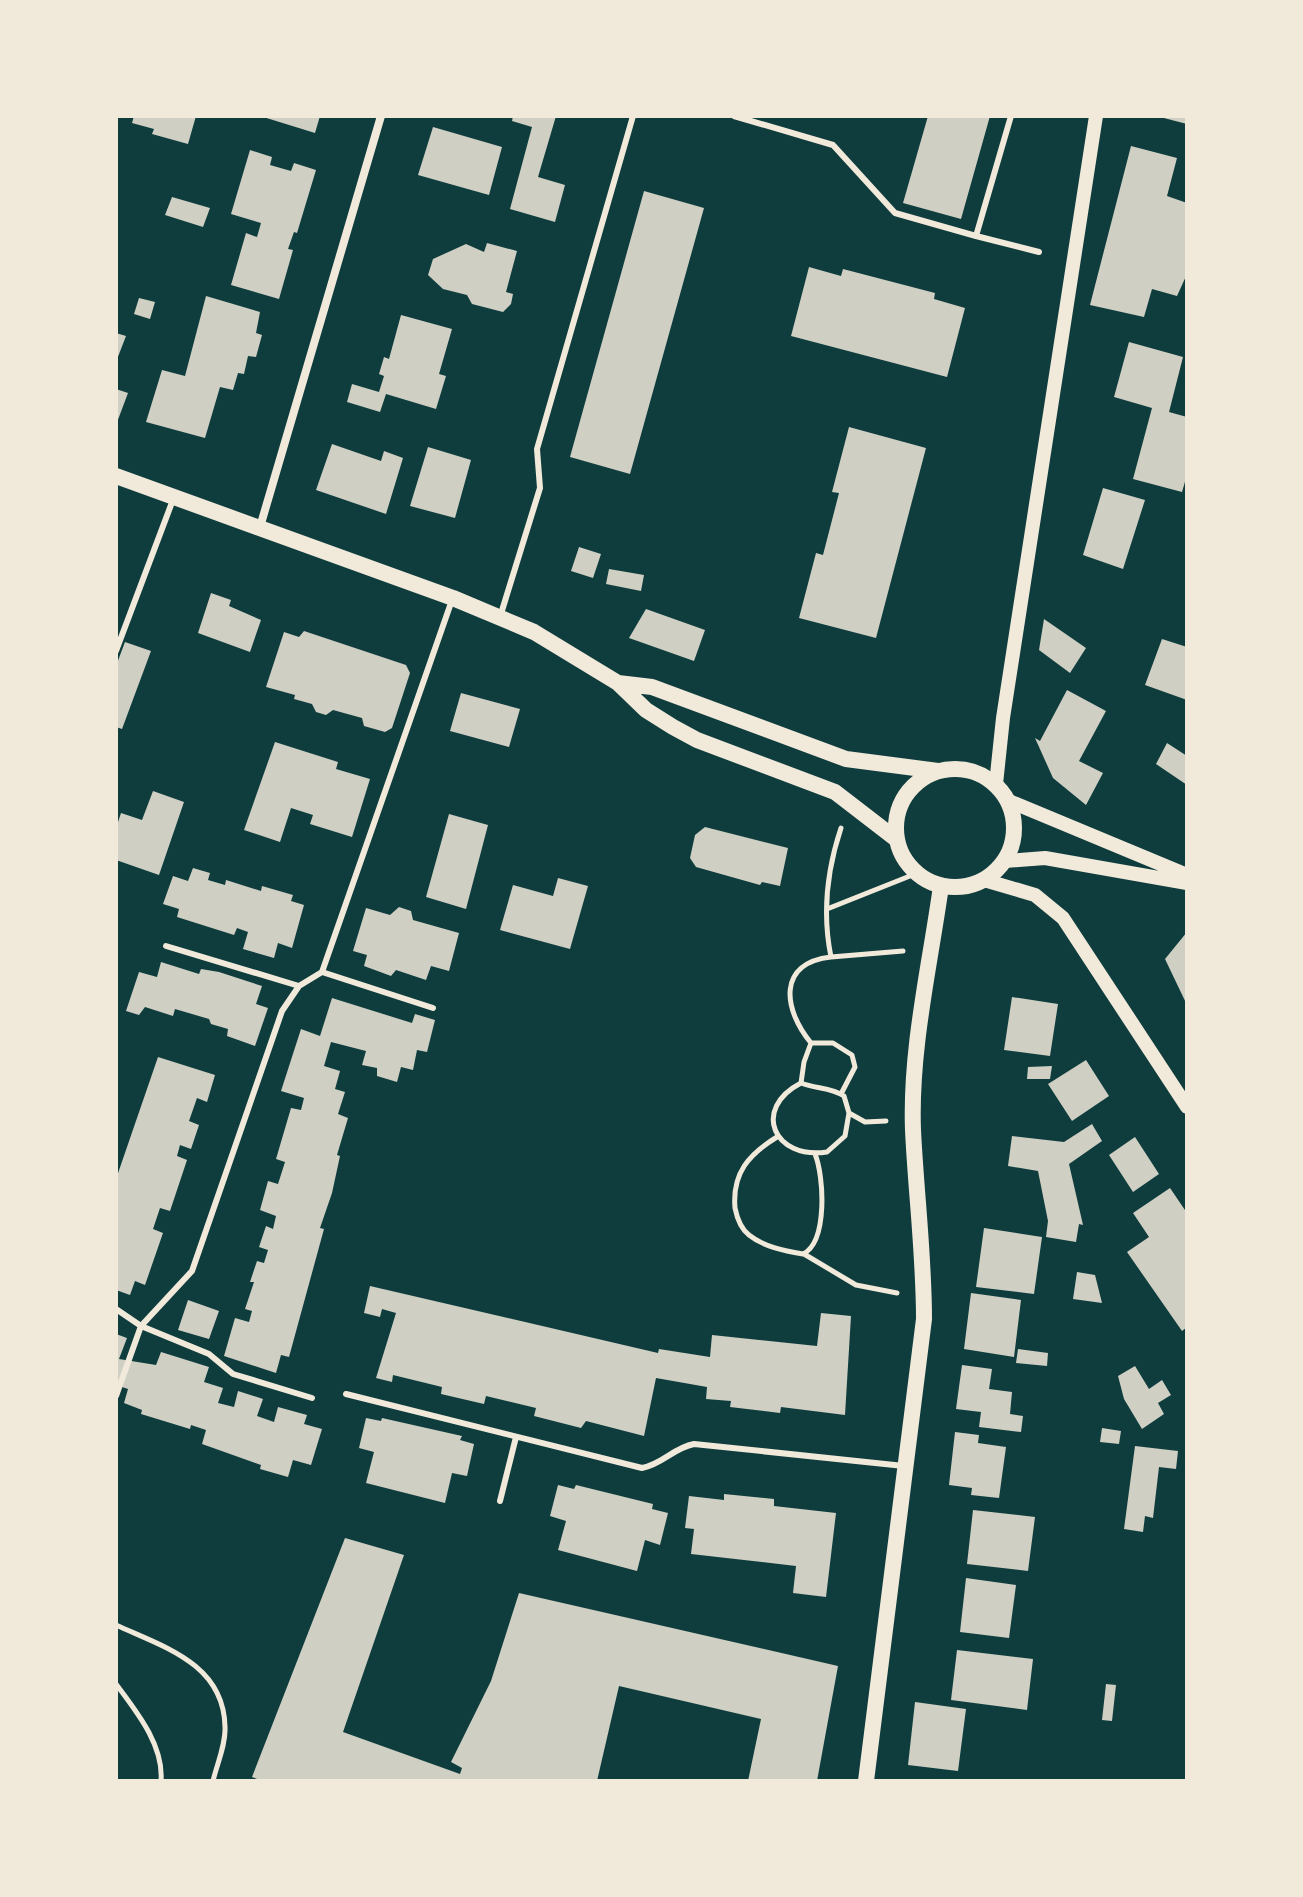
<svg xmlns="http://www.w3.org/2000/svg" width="1303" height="1897" font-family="Jost,sans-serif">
	<rect width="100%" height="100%" fill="#0f3d3e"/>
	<path fill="#cfcfc3" d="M134,116H196L188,144L152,134L154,129L132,123Z
		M260,116H320L315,133Z
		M513,116H556L538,177L565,185L555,222L510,209L532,127L512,121Z
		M928,116H990L961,219L903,203Z
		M1160,116H1187V124L1160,117Z
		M433,127L502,147L489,195L418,175Z
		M1131,146L1177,158L1167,196L1187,203V274L1177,296L1152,289L1144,317L1090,305Z
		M250,150L272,157L270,165L291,171L294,163L316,170L297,233L294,232L288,249L293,250L279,299L231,285L246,233L257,237L261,223L231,214Z
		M644,191L704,208L630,474L570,457Z
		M172,197L210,208L203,227L165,215Z
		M487,243L517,251L506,292L513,294L511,304L503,312L472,304L467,295L443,289L428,275L433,259L466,244L484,252Z
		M809,267L841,276L843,269L935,293L934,299L965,308L947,377L791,336Z
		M206,296L260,312L256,333L262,335L256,357L248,356L244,374L238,373L233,390L220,387L205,438L146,422L162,370L185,376Z
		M139,298L155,302L150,319L134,314Z
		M401,315L452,329L439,374L446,376L436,409L386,394L380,412L347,402L352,384L379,392L384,376L379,374L384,357L389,359Z
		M116,333L126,336L116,362Z
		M1129,342L1183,357L1169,412L1187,417V475L1182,492L1133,479L1152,408L1114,397Z
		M116,389L128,393L116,425Z
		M849,427L926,448L876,638L799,618L816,553L823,555L839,493L832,492Z
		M332,444L381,461L384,451L403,458L386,514L316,490Z
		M428,447L471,460L455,518L410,506Z
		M1103,488L1145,500L1123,569L1083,555Z
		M579,547L601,554L593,578L571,571Z
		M609,569L644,575L641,591L606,584Z
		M211,593L231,600L229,606L261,620L250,652L198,633Z
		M646,609L705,630L694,661L629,638Z
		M1044,619L1086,648L1070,673L1039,650Z
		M304,631L406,665L410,673L392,728L385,732L364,726L362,718L333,710L326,715L316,712L312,704L294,699L295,695L266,687L284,632L299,637Z
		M1162,639L1187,647V700L1145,685Z
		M125,642L151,651L122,729L116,727V666Z
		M1067,690L1106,711L1079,761L1103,773L1086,805L1053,778L1035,738L1040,741Z
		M461,693L520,709L509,747L450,731Z
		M275,742L338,762L336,769L370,779L352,837L310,824L313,815L291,808L280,842L244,830Z
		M1167,743L1187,756V785L1156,764Z
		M153,791L184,802L159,875L116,860V828L121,813L142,820Z
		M449,814L488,825L466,909L426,897Z
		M705,827L788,848L780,886L762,882L760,885L696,867L690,858L695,835Z
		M193,868L210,873L208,880L225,885L226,880L261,891L262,886L293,895L291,901L304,905L292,948L278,943L274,958L243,949L248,932L237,928L234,935L177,917L179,909L163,904L173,876L188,881Z
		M558,878L588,886L570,949L500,930L513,885L553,896Z
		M399,907L411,911L413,920L459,933L449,971L431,966L426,980L396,970L391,976L364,966L367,955L353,951L366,908L390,915Z
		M1187,932V1005L1165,959Z
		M161,962L199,974L201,969L219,972L262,986L256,1004L268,1008L255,1046L227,1036L228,1029L211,1024L209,1019L175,1009L173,1016L145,1007L139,1015L126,1011L139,972L157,977Z
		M1012,997L1058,1004L1050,1056L1004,1050Z
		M332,998L412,1023L415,1014L435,1020L427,1052L417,1050L413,1070L401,1067L397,1082L377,1076V1068L362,1065L366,1051L331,1042L324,1066L340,1071L335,1089L345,1092L338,1114L348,1118L337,1155L340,1156L332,1193L320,1228L324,1229L289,1357L281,1355L276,1373L224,1356L235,1318L249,1322L252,1311L245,1309L254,1282H250L257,1261L264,1263L268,1250L259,1247L266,1226L273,1229L276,1216L260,1210L268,1181L278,1184L285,1162L276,1159L291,1108L301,1110L304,1098L281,1091L301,1029L320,1036Z
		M158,1057L215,1075L207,1102L197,1098L189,1121L199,1125L191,1149L180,1145L177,1156L187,1160L170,1211L160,1208L153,1229L163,1233L145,1285L135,1281L130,1295L116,1290V1179Z
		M1086,1060L1109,1096L1072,1121L1048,1084Z
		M1052,1066L1050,1079H1027L1028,1067Z
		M1092,1124L1102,1141L1069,1164L1083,1225L1079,1224L1076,1242L1046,1237L1048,1221L1038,1171L1008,1166L1012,1136L1064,1142Z
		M1135,1137L1159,1174L1133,1192L1109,1155Z
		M1170,1188L1187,1213V1327L1182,1331L1127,1252L1149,1237L1133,1213Z
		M984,1228L1042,1237L1034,1294L976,1287Z
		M1077,1272L1095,1275L1102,1303L1073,1299Z
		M370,1286L658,1353L659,1349L710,1357L712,1335L817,1346L821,1313L851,1316L845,1415L781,1407L780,1413L730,1407L731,1401L706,1399L707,1387L656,1378L644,1436L586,1421L581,1428L534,1416L536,1408L486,1396L484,1404L441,1394L442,1387L393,1375L392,1382L376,1378L396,1313L382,1309L380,1317L364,1313Z
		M971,1293L1021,1300L1014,1357L964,1349Z
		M188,1300L219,1311L209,1339L178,1330Z
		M116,1334L127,1338L119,1359L156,1365L161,1352L209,1367L204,1382L223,1388L218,1403L234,1407L238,1391L263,1399L257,1416L274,1422L278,1407L307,1415L304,1424L322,1429L311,1465L293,1460L288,1477L260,1469L261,1465L202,1444L206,1430L191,1425L190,1429L141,1414L142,1410L124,1403L128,1389L116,1385Z
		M1018,1349L1048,1353L1047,1366L1016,1363Z
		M962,1365L992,1369L989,1389L1012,1392L1010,1414L1023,1416L1021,1432L979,1427L981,1412L956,1409Z
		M1135,1366L1149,1389L1162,1380L1171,1395L1158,1403L1164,1414L1142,1429L1124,1399L1118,1376Z
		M366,1418L381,1421L382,1418L462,1436L460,1440L474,1444L467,1476L452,1473L445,1503L366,1483L374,1452L359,1448Z
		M1102,1428L1121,1431L1119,1444L1100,1442Z
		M955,1432L979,1435L978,1443L1006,1447L999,1498L971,1495L972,1488L949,1485Z
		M1135,1446L1178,1451L1176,1469L1159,1467L1153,1518L1145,1516L1143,1532L1124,1529Z
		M558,1485L574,1489L576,1485L653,1504L652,1509L668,1513L660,1545L645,1540L637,1571L558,1550L566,1521L550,1516Z
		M724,1494L774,1499V1506L836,1513L826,1597L793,1593L796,1566L691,1554L694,1529L685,1528L689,1496L724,1500Z
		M973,1510L1035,1517L1028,1571L967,1564Z
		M345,1538L404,1555L343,1732L460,1774L462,1768L451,1762L491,1681L519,1593L838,1666L817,1781H748L761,1719L619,1686L597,1781H262L252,1777Z
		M966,1578L1016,1585L1009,1638L960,1632Z
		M957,1650L1033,1659L1027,1710L951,1700Z
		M1106,1684L1116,1685L1112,1721L1102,1720Z
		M915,1702L966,1709L958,1771L908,1765Z"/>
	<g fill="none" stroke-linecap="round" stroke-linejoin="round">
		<path stroke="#f1e9da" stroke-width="5" d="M841,828C827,870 822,913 831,957C777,963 783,1009 811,1043L804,1062L801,1083C816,1089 831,1087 844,1096L849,1113L865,1122L886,1121
			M827,909L915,874
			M831,957L903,951
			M811,1043H833L852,1055L855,1067L841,1094
			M801,1083C751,1109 774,1160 827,1152L845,1136L849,1113
			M777,1137C749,1154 732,1173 735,1208C737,1218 740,1228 749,1235C764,1247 785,1251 803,1254C828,1242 824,1176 815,1154
			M804,1254L856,1285L897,1293
			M116,1625C164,1647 224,1664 225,1727C226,1744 217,1764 213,1781
			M116,1684C136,1711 164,1745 161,1781"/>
		<path stroke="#f1e9da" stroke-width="6" d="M734,116L833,145L895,213L976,236L1011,116
			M976,236L1039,252
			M500,617L540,488L537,449L633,116
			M116,651L174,497
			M166,946L299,986
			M322,972L433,1008
			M116,1309L141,1326L209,1354L233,1374L312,1398
			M346,1394L642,1468C663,1464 673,1448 694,1444L904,1466
			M116,1396L141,1326L192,1271L282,1011L299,986L322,972L452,600
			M500,1501L516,1437"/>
		<path stroke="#f1e9da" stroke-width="8" d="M260,527L381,116"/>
		<path stroke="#f1e9da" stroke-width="14" d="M996,784L1003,718L1096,116
			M1009,801L1187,875
			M1005,861L1045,858L1187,883
			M984,880L1035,895L1063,918L1187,1107"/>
		<path stroke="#f1e9da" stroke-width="16" d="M116,476L453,598L534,632L618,683L646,710L673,727L697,740L835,792L896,839
			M618,683L652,687L846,759L938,771
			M896 828a59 59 0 1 1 118 0a59 59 0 1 1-118 0Z
			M866,1781L924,1319C924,1255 916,1193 913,1130C910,1049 930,965 941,886"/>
	</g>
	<rect width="1303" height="1897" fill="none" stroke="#f1e9da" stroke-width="236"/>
</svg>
